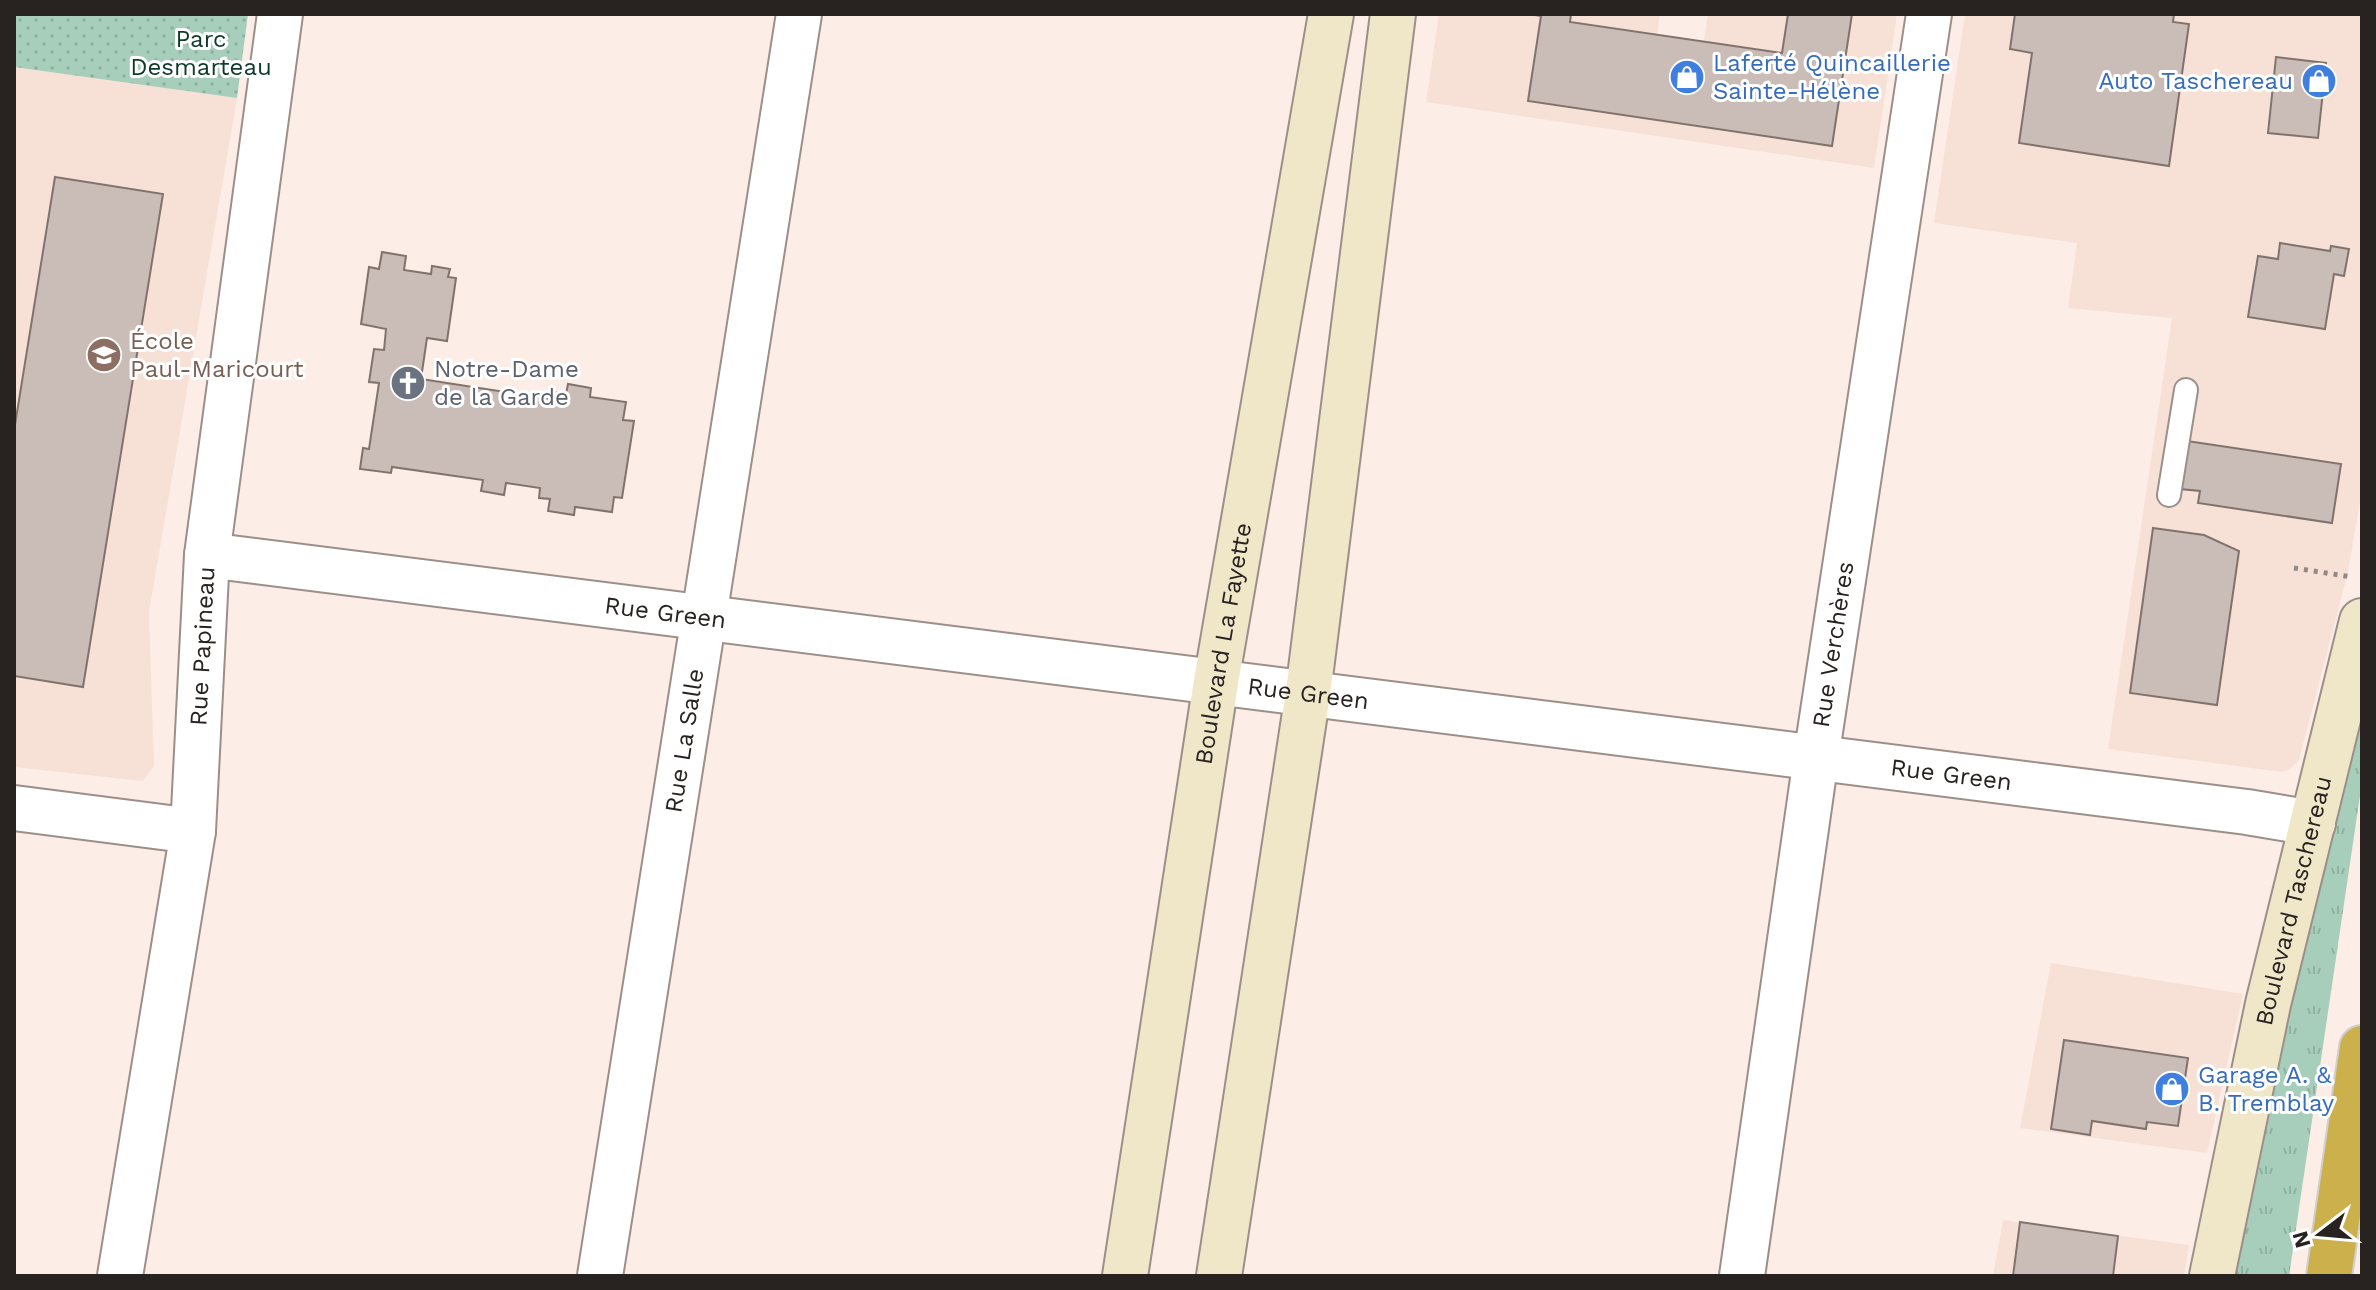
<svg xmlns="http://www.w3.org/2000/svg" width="2376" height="1290" font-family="'Work Sans',sans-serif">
	<defs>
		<pattern id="grass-tufts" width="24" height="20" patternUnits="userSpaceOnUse" patternTransform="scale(2)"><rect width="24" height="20" fill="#a6cebb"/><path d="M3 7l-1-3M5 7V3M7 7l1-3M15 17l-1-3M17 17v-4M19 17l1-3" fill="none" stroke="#8fb1a0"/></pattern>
		<pattern id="park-dots" width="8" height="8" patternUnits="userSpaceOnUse" patternTransform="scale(2)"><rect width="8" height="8" fill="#a6cebb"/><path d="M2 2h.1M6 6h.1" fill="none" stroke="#8fb1a0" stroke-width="1.8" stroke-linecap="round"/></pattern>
	</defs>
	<rect width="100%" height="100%" fill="#fcede7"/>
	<path fill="#f7e1d6" d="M1439,14H1660L1657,35L1704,41L1708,14H1897L1874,168L1426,102Z
		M1965,14H2362V490L2348,572L2299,760L2289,770L2282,772L2108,749L2172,318L2068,308L2077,243L1934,223Z
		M14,67L237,98L149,612L154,766L143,781L14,767Z
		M2051,963L2243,994L2207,1153L2020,1128Z
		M2003,1220L2189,1245L2184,1276H1993Z"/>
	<path fill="url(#grass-tufts)" d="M2362,717V782L2289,1276H2235C2271,1088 2314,902 2362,717Z"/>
	<path fill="url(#park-dots)" d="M14,14H248L237,98L14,67Z"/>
	<path fill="#cabcb6" stroke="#80736d" stroke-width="2" d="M1529,14H1571L1570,22L1782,53L1788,14H1852L1832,146L1528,101L1541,16Z
		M2015,14H2174L2173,22L2189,24L2169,166L2019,143L2032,53L2010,49Z
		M2276,57L2326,63L2318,138L2268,133Z
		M55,177L163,194L83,687L14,676V431Z
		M2280,243L2330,251L2331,246L2349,249L2344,276L2334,274L2325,329L2248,317L2258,256L2278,259Z
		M382,252L406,256L404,270L431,274L432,266L450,269L448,277L456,278L447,341L427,338L422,372L409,370L408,377L551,399L552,392L566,394L568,384L591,388L590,397L626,402L623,420L634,421L622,498L614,497L612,512L575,507L574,515L548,511L550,499L539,498L540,488L506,483L504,495L481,491L483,480L392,467L391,473L360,469L363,448L369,449L379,383L369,382L374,349L384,350L386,329L361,324L369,267L379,269Z
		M2187,441L2341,464L2332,523L2198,503L2200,491L2180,489Z
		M2153,528L2204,535L2239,551L2217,705L2130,693Z
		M2064,1040L2188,1058L2178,1126L2147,1122L2146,1129L2092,1121L2090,1135L2051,1129Z
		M2020,1222L2118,1236L2113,1276H2013Z"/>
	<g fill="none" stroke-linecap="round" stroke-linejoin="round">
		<defs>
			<path id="lane" d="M2169,495L2186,390"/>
			<g id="street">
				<path id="s1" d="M207,555L2247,812L2313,823"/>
				<path d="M14,808L193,831"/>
				<path id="s2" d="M120,1276L193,831L207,555L280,14"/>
				<path id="s3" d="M600,1276L799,14"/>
				<path id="s4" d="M1742,1276L1816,758L1929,14"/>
			</g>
			<g id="secondary">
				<path id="s5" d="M1125,1276L1216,682L1331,14"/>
				<path d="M1219,1276L1308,693L1393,14"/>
				<path id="s6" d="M2212,1276L2268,1004L2362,621"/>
			</g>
			<path id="highway" d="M2329,1276L2362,1048"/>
		</defs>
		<use href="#lane" stroke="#9c8f89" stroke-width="26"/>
		<use href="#street" stroke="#9c8f89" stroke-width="48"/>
		<use href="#secondary" stroke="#9c8f89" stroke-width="48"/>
		<use href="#highway" stroke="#d0cfce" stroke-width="48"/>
		<path stroke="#938984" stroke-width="5" stroke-dasharray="4 6" stroke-linecap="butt" d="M2294,568L2352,577"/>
		<use href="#lane" stroke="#fff" stroke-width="22"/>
		<use href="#street" stroke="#fff" stroke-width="44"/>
		<use href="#secondary" stroke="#f0e7c9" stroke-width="44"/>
		<use href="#highway" stroke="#ccb04c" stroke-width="44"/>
	</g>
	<defs>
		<symbol id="shop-disc" viewBox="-11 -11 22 22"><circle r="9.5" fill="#3f7fe0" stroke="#fff"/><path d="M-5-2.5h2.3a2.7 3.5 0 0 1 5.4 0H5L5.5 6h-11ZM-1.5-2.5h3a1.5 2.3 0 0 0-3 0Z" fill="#fff"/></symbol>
		<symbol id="school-disc" viewBox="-11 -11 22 22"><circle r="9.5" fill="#8d6e63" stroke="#fff"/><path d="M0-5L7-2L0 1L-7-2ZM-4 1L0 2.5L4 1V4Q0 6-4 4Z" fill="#fff"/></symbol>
		<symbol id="church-disc" viewBox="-11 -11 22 22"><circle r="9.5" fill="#6b7280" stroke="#fff"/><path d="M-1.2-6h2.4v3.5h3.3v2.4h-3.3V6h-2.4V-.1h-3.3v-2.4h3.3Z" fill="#fff"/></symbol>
	</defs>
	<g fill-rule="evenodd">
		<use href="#shop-disc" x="1667" y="57" width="40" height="40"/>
		<use href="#shop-disc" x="2299" y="61" width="40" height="40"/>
		<use href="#school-disc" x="84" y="335" width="40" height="40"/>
		<use href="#church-disc" x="388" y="363" width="40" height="40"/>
		<use href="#shop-disc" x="2152" y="1069" width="40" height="40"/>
	</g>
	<g text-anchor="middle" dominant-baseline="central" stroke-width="6" stroke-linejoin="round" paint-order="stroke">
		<g font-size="24" fill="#0e3a2a" stroke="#fff">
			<text x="201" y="39">Parc<tspan x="201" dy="28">Desmarteau</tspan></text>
		</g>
		<g font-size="24" fill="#366cbe" stroke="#fff" text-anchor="start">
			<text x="1713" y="63">Laferté Quincaillerie<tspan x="1713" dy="28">Sainte-Hélène</tspan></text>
			<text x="2293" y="81" text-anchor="end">Auto Taschereau</text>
			<text x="2198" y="1075">Garage A. &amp;<tspan x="2198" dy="28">B. Tremblay</tspan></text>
		</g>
		<g font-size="24" fill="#785e54" stroke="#fff" text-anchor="start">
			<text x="130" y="341">École<tspan x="130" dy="28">Paul-Maricourt</tspan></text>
		</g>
		<g font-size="24" fill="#5b616d" stroke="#fff" text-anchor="start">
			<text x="434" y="369">Notre-Dame<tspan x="434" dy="28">de la Garde</tspan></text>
		</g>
		<g font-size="24" fill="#282320" stroke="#fff">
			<text stroke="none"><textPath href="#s1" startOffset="462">Rue Green</textPath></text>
			<text stroke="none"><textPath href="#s5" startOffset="640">Boulevard La Fayette</textPath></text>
			<text stroke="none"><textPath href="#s2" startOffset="636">Rue Papineau</textPath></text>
			<text stroke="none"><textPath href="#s4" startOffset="638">Rue Verchères</textPath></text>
			<text stroke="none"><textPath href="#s1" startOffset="1110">Rue Green</textPath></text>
			<text stroke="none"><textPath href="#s3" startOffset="542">Rue La Salle</textPath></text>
			<text stroke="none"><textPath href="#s1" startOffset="1758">Rue Green</textPath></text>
			<text stroke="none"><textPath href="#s6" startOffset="384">Boulevard Taschereau</textPath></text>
		</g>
	</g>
	<rect width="2376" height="1290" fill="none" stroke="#282320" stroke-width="32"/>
	<g transform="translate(2320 1234) rotate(254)" stroke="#ffffff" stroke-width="6" paint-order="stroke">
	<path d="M0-6L14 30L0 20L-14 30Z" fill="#282320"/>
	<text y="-12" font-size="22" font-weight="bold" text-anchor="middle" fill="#282320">N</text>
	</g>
</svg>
